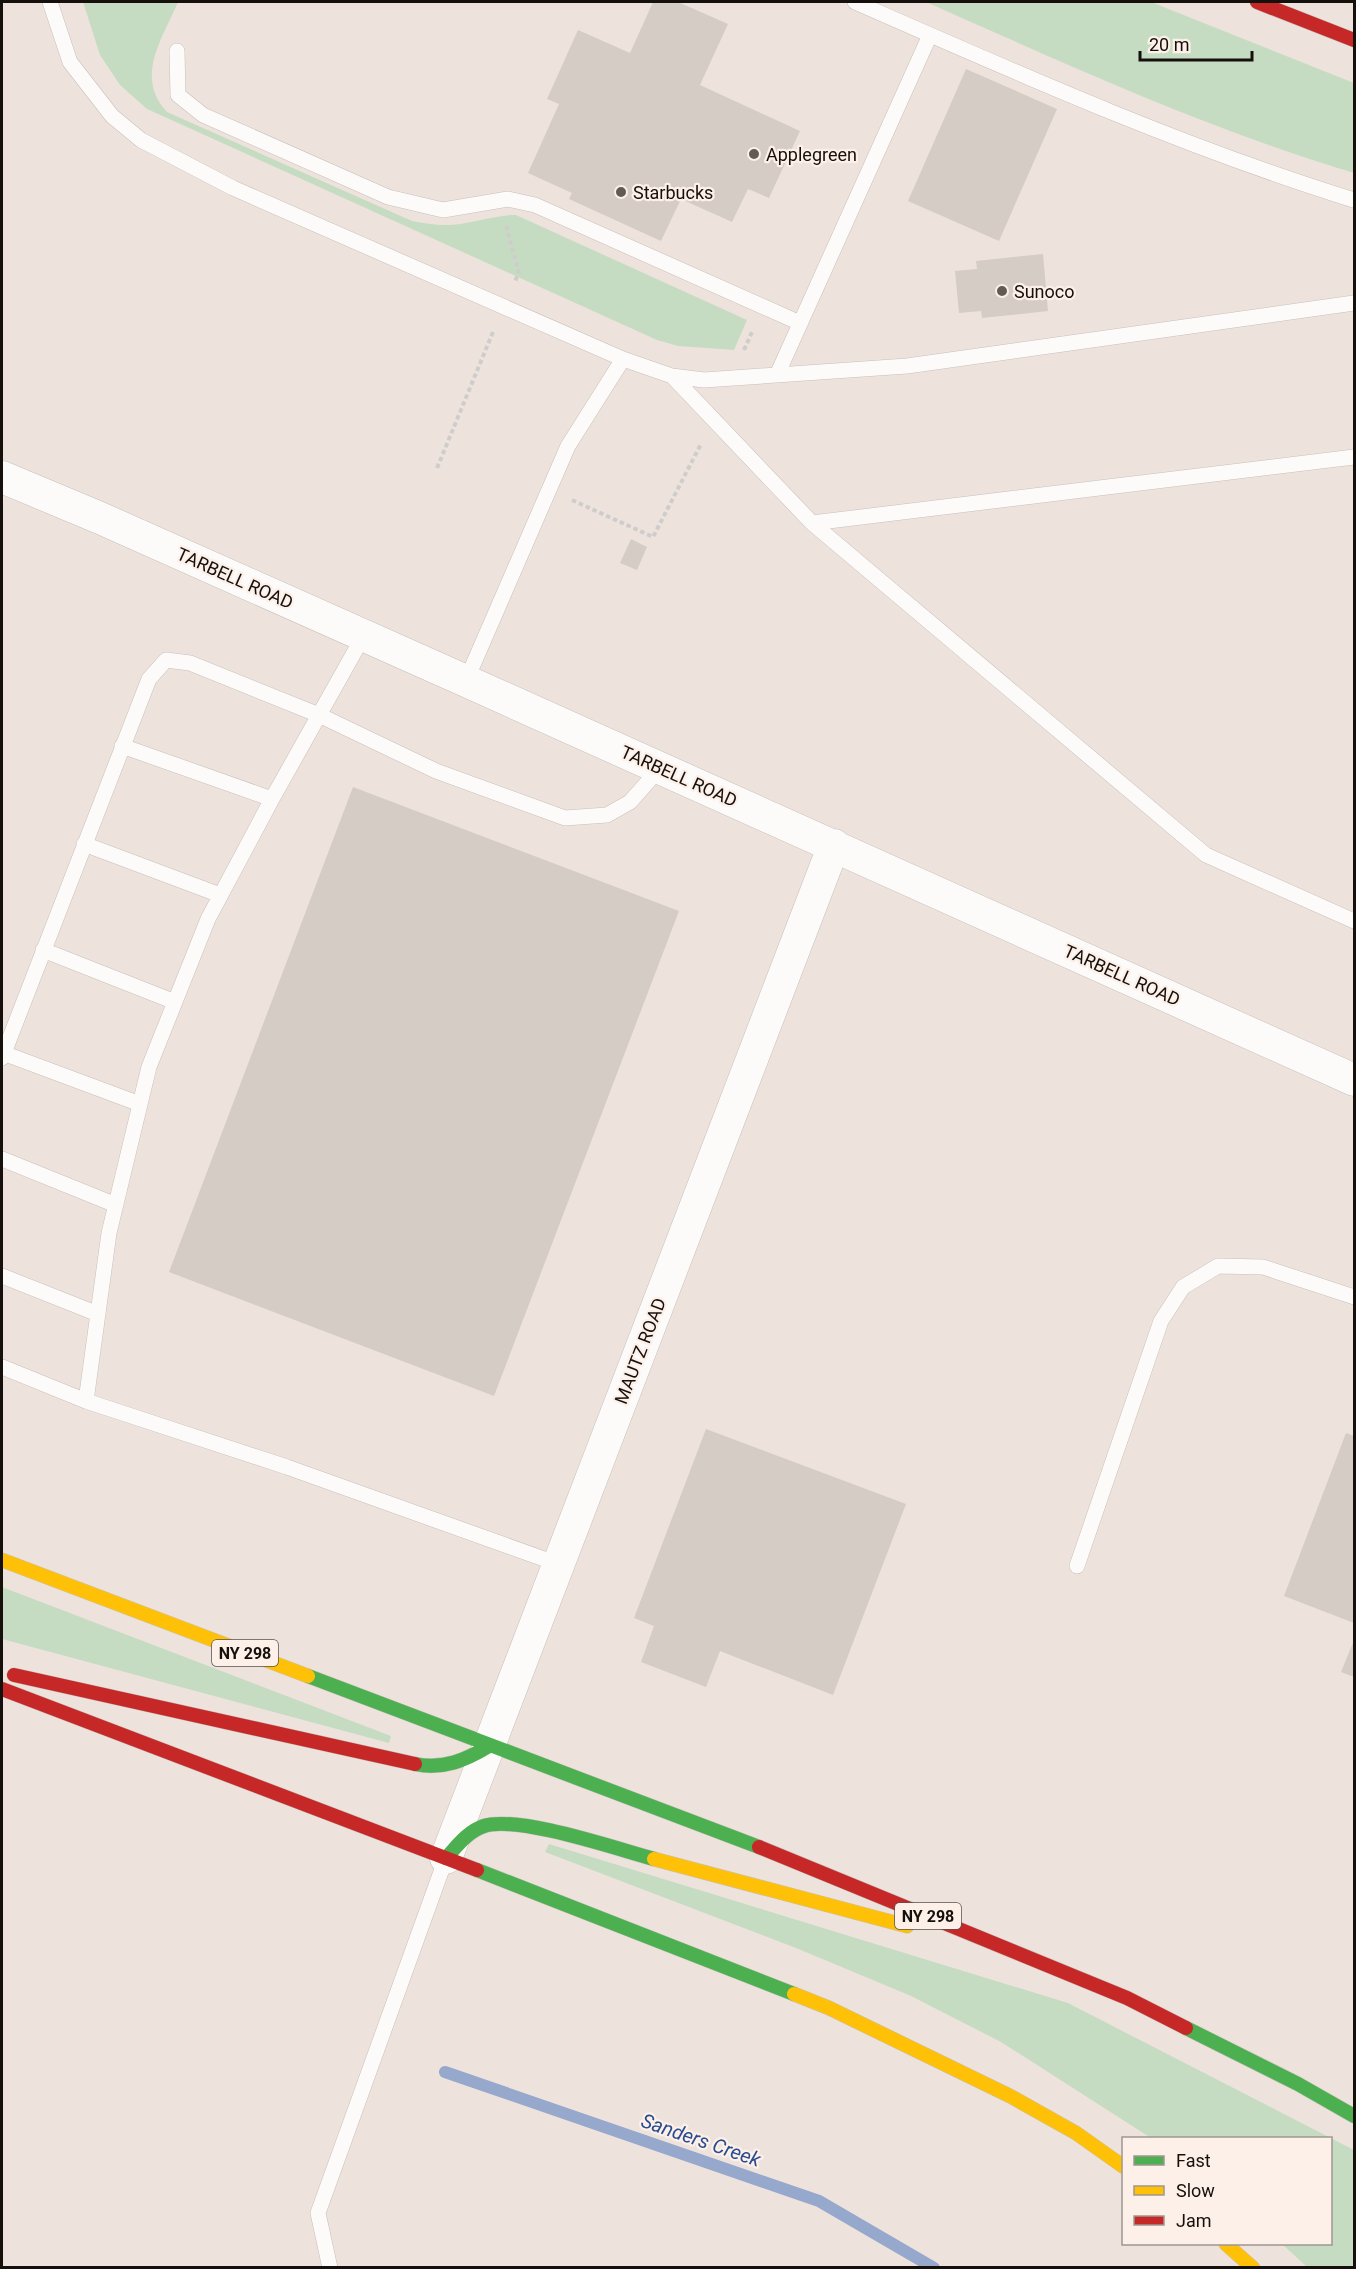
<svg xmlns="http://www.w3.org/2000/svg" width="1356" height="2269" font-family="Roboto,sans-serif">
	<rect width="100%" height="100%" fill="#eee3dc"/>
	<path fill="#c5dcc3" d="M83,2H178C163,38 134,77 167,112L412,221C423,223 435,225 445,225C469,225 492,215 516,215L747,320L734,350L678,346L657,340L147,109L120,85L100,55Z
		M926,2H1151L1354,83V173C1207,129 1066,64 926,2Z
		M2,1587L391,1736L389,1743L2,1639Z
		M549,1844L1068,2003L1354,2150V2267H1307L1282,2244H1330V2138H1151L1001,2042L911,1996L796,1948L545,1852Z"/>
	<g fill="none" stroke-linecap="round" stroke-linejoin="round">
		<path stroke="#96a8cc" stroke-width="12" d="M445,2072L819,2201L934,2268"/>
	</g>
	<path fill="#d4ccc5" d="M653,2H678L728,24L700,85L800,131L769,198L748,189L732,222L681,199L661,241L569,199L572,193L528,173L559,104L547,99L578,30L630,53Z
		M966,69L1057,109L999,241L908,201Z
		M1043,254L1048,311L982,318L981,311L959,313L955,271L977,269L976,261Z
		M631,539L647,547L637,570L620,563Z
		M353,787L679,911L494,1396L169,1272Z
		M706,1429L906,1504L833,1695L720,1651L706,1687L641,1662L654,1626L634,1618Z
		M1346,1433L1354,1436V1623L1284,1596Z
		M1354,1640V1677L1341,1672Z"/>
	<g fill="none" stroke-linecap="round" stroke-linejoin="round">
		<defs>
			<path id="lane" d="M50,2L70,62L112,116L141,140L233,188L623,359L672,376L704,380L907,366L1354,303
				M855,2C1019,74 1183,147 1354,200
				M177,51L178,95L203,115L388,197L443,210L508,199L535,205L800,323
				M777,375L930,35
				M672,376L812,523L1354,457
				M812,523L1206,855L1354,921
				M364,635L272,799L208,919L149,1067L109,1233L86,1401L287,1467L558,1564
				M466,681L568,446L623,359
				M122,746L272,799
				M84,844L220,895
				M43,950L175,1002
				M3,1053L140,1104
				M2,1058L149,679L166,660L190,663L319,715L436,771L565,818L607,815L630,802L660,768
				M2,1159L116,1205
				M2,1276L98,1314
				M2,1367L86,1401
				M1077,1566L1161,1321L1183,1287L1218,1266L1263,1267L1354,1297
				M330,2268L318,2213L446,1858"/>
			<path id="street" d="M2,477L100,518L466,681L1354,1080
				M446,1858L834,845"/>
			<path id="fast" d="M308,1676L759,1847
				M415,1764C443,1770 466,1760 489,1746
				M446,1858C457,1846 468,1831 484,1826C518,1815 617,1849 654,1859
				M477,1870L794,1994
				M1186,2028L1298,2084L1354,2116"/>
			<path id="slow" d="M2,1560L308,1676
				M654,1859L907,1926
				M794,1994L829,2008L1010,2096L1076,2133L1124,2167
				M1226,2244L1253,2268"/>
			<path id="jam" d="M1257,2L1354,40
				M14,1675L415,1764
				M2,1689L477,1870
				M759,1847L1127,1998L1186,2028"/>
		</defs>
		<use href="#lane" stroke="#c7bfb9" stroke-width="16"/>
		<use href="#street" stroke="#c7bfb9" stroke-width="33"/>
		<use href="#fast" stroke="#c6c0bd" stroke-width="15"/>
		<use href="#slow" stroke="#c6c0bd" stroke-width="15"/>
		<use href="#jam" stroke="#c6c0bd" stroke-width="15"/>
		<path stroke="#cfcdcb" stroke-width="4" stroke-dasharray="4.5 3" stroke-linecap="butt" d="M506,226L519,273L515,281
			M744,350L752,332
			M437,468L493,332
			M572,500L653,537L701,444"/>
		<use href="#lane" stroke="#fcfbfa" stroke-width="15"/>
		<use href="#street" stroke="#fcfbfa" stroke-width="32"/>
		<use href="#fast" stroke="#4caf50" stroke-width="14"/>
		<use href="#slow" stroke="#ffc107" stroke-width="14"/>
		<use href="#jam" stroke="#c62828" stroke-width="14"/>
	</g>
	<g fill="#625a55" stroke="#fcf0e9" stroke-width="2">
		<circle cx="754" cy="154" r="6"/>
		<circle cx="621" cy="192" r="6"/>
		<circle cx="1002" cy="291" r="6"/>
	</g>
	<g text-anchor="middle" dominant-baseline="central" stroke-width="4.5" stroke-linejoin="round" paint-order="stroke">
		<g fill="#fcf0e9" stroke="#5b534e" stroke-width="1.5">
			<rect x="212" y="1640" width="66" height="26" rx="4.5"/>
			<rect x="895" y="1903" width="66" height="26" rx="4.5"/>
		</g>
		<g font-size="16" font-weight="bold" fill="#16100c">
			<text x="245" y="1653">NY 298</text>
			<text x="928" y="1916">NY 298</text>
		</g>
		<g font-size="18" fill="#16100c" stroke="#fcf0e9" text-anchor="start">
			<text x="766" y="154">Applegreen</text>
			<text x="633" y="192">Starbucks</text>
			<text x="1014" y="291">Sunoco</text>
		</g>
		<g font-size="18" fill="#16100c" stroke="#fcf0e9">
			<text transform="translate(235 578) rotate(24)">TARBELL ROAD</text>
			<text transform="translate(679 776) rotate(24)">TARBELL ROAD</text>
			<text transform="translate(1122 975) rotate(24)">TARBELL ROAD</text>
			<text transform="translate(640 1351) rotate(-69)">MAUTZ ROAD</text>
		</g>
		<g font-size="20" font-style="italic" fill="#294c90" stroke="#fcf0e9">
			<text transform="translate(701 2140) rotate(19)">Sanders Creek</text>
		</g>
	</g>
	<rect width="1356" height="2269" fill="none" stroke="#16100c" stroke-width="6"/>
	<rect x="1122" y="2137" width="210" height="108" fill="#fcf0e9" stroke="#a09691" stroke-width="1.5"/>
	<rect x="1134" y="2156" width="30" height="9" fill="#4caf50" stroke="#a09691" stroke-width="1.5"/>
	<text x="1176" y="2167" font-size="18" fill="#16100c">Fast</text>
	<rect x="1134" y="2186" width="30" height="9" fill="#ffc107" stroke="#a09691" stroke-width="1.5"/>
	<text x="1176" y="2197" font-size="18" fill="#16100c">Slow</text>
	<rect x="1134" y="2216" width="30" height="9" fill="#c62828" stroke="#a09691" stroke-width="1.5"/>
	<text x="1176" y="2227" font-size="18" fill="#16100c">Jam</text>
	<path d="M1140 51v9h112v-9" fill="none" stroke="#16100c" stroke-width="3"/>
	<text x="1149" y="51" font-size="18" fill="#16100c" stroke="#fcf0e9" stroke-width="4.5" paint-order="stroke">20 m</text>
</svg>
